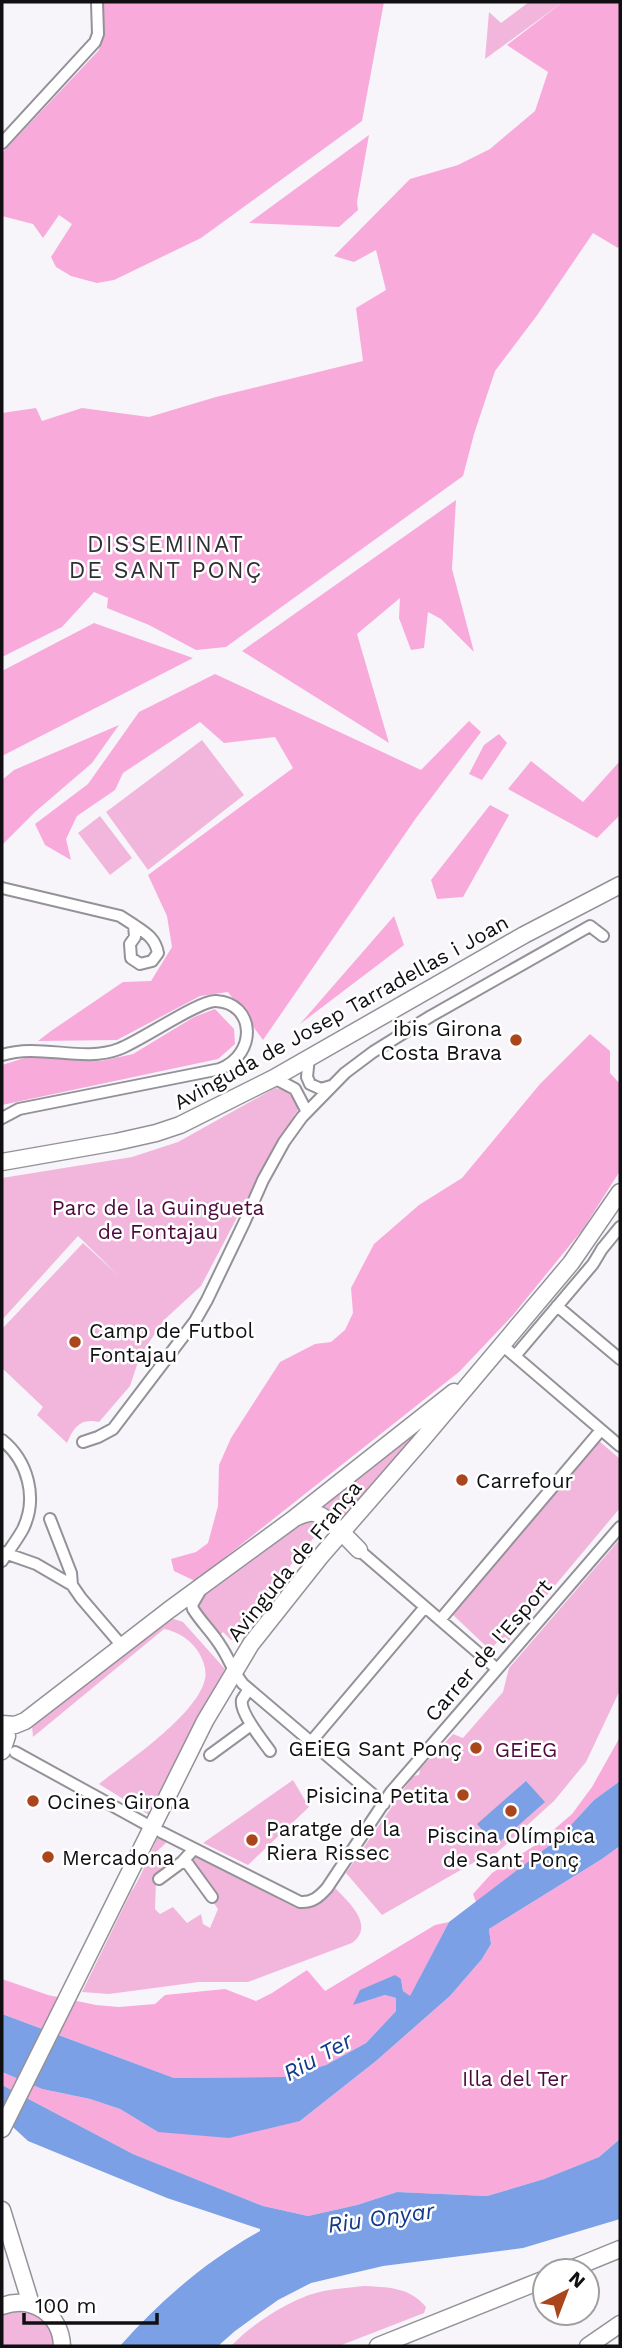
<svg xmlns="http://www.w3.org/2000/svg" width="622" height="2348" font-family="'Work Sans',sans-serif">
	<rect width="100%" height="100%" fill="#f7f5fa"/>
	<path fill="#f2b6dc" d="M529,2H563L485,59L489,12L501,23Z
		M202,740L244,795L148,870L106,812Z
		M100,816L132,858L110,875L78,833Z
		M275,1088L292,1091L299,1108L272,1151L201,1286L164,1320L140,1356L130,1386L99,1422C80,1418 74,1427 67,1443L37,1415L43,1407L2,1368V1329L83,1243L119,1276L78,1236L2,1320V1178L132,1157L178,1142Z
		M422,1426L346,1517C336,1524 321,1514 322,1502Z
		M599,1441L620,1459V1508L505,1645L499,1640L490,1650L450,1612Z
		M304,1518L319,1522L323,1527L261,1600L235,1639L231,1640L223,1632L219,1636L197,1605L198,1599Z
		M620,1539V1690L586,1762L554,1801L491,1858L487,1855L382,1915L346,1873L413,1776L419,1775L420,1769L453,1734L463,1738L503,1692L509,1668Z
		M171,1618L183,1622L225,1669L149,1815L99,1784C128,1761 197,1715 205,1679C207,1670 203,1660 199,1653C191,1640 179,1632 164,1629L33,1737L32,1726Z
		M293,1780L309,1807L248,1865L203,1843Z
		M159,1834L166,1843L155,1853L165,1868L156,1882L155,1909L160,1914L173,1907L187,1923L201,1914L203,1924L210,1928L218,1909L213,1902L215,1891L190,1861L196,1856L296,1908C314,1910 326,1902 335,1888C350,1903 375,1926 352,1943L248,1982H199L109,1994L82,1992L131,1892C137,1886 154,1845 159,1834Z
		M364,2286C387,2287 410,2287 426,2307L424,2313L339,2346H231C251,2325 282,2305 309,2295C327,2289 346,2288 364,2286Z
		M21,2310C40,2314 54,2325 55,2346H2V2315Z"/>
	<path fill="#f8aadb" d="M104,2H384L362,121L201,238L114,280L97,283L71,276L56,267L51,257L72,224L59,215L43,238L33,224L2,216V153L99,50Z
		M563,2H620V244L618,248L593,233L538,314L495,371L474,434L463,476L226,647L196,650L149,625L107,608L108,598L94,592L62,627L2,657V413L36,408L42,421L82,408L149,417L216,397L363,361L356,308L386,290L376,250L354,262L334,256L410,179L458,165L490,149L535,111L548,72L507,45Z
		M369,135L357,202L358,210L339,227L249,223Z
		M456,500L452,569L474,652L441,619L428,612L424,648L411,650L399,618L400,598L357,634L389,743L242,651Z
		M94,623L193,658L2,756V671Z
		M215,674L421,770L469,721L481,732L416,818L263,1040L228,992L200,996L117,1040L38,1041L51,1031L123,982L151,981L172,947L167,916L148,875L293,768L275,737L224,743L200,722L123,773L115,790L77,816L66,839L71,860L45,845L35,824L88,784L139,712Z
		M119,725L92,763L35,812L2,845V780L14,770Z
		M499,734L507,743L482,780L469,774L484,745Z
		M531,761L583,802L620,761V815L597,838L508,789Z
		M490,805L509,815L463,897L437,899L431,880Z
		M394,916L404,945L300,1024Z
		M215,1009L234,1029L235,1044L218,1059L2,1105V1065L31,1056L101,1061L133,1054L194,1017Z
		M590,1034L610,1051V1073L620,1084V1171L583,1229L513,1315L459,1372L195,1581L174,1571L171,1559L196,1552L208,1543L218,1506L219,1465L231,1438L280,1362L315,1344L331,1342L345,1330L353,1313L351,1288L374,1244L419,1205L462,1178L540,1084Z
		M620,1737V1781L594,1800L558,1839L476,1902L473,1894L492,1873L537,1844L572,1814L592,1787Z
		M620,1846V2139L599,2157L544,2179L487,2196L397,2192L357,2205L308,2216L263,2206L133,2154L2,2085V2072L42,2089L90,2099L120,2109L158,2132L300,2121L376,2061L450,1996L482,1959L491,1944L489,1929L602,1859Z
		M449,1922L410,1997L403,1991L401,1979L354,2004L385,1995L396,1998V2011L366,2043L326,2065L283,2077L174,2078L2,2014V1979L48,1995L96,2005L119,2007L155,2004L165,1995L225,1989L256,2001L272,1993L307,1970L325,1991L435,1925Z"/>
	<path fill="#7ba0e6" d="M526,1781L545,1802L496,1845L477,1824Z
		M620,1781V1846L602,1859L489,1929L491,1944L482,1959L450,1996L376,2061L300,2121L229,2138L158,2132L120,2109L90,2099L42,2089L2,2072V2014L174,2078L283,2077L326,2065L366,2043L396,2011V1998L385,1995L353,2005L360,1990L395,1975L401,1979L403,1991L410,1996L449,1922L558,1839L594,1800Z
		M2,2085L133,2154L263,2206L308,2216L357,2205L397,2192L487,2196L544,2179L599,2157L620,2139V2219L523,2248L383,2266L311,2283L278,2300L235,2331L218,2346H120C161,2300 206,2261 260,2231V2229L167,2198L28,2141L2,2117Z"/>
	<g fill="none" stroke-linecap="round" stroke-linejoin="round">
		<defs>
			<path id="street" d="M2,143L95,42L98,34L97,2
				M2,888L120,916L134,925
				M134,925C146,933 155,938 158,953L152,961L140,964L131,958L130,944L135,937Z
				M2,1055C40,1043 83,1063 119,1049C141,1041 199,1000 216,1001C255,1003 258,1054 220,1069L19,1109L2,1118
				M309,1057L307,1077L310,1084L321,1089L331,1086
				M274,1078L295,1089L307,1112
				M557,1306L620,1359
				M502,1345L620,1446
				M515,1356L593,1264L602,1249L620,1227
				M2,1440C28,1461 38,1498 23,1529C17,1540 9,1550 2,1561
				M83,1442L98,1437L113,1429L195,1321L207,1300L244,1223L263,1180L284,1142L302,1117L345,1073L373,1052L431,1016L590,926L603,936
				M50,1519L71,1573L72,1585L81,1598L123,1647
				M359,1550L497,1669
				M2,1552L36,1564L72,1585
				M199,1593L192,1605L193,1609C201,1622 212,1632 220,1645C229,1658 233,1672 243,1684L384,1804
				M440,1620L601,1430
				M248,1690C247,1692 243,1698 242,1700C239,1712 263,1741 270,1751
				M310,1743L425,1607
				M15,1752L144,1823
				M210,1755L251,1725
				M161,1832L300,1902C312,1903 319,1897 327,1888L391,1792L620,1527
				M182,1862L188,1864L212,1897
				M159,1879L182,1862L194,1849"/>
			<path id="secondary" d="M2,1162L116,1142L156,1133L180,1125L274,1078L524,935L620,885
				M297,1517C302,1515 308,1512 314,1513C327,1515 349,1540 359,1550
				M2,1724L15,1725L25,1721L169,1610L292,1520L454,1392
				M2,1725L7,1736L2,1751
				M2,2129L205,1721L251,1644L320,1557L421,1441L571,1263L620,1192
				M2,2210L31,2304
				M566,2271L620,2249
				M2,2306C32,2295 61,2314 62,2346
				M378,2346L545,2279
				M588,2346L620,2324"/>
		</defs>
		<use href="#street" stroke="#949298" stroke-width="14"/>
		<use href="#secondary" stroke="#949298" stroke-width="19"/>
		<use href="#street" stroke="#fff" stroke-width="10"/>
		<use href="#secondary" stroke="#fff" stroke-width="16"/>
	</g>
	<g fill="#ab451b" stroke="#fff" stroke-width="2.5">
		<circle cx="516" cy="1040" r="7"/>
		<circle cx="75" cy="1342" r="7"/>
		<circle cx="462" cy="1480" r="7"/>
		<circle cx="476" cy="1748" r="7"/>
		<circle cx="463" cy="1795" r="7"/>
		<circle cx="33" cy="1801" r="7"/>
		<circle cx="511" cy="1811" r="7"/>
		<circle cx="252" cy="1840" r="7"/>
		<circle cx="48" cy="1857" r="7"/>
	</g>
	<g text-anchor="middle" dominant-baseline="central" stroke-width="5" stroke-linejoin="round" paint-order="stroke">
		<g font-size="21" fill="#101012" stroke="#fff">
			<text transform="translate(341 1012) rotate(-29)">Avinguda de Josep Tarradellas i Joan</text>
			<text transform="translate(294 1561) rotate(-51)">Avinguda de França</text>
			<text transform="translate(488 1650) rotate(-49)">Carrer de l'Esport</text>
		</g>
		<g font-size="21" fill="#101012" stroke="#fff" text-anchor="start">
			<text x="502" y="1028" text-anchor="end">ibis Girona<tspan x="502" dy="24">Costa Brava</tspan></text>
			<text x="89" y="1330">Camp de Futbol<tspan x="89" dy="24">Fontajau</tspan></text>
			<text x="476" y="1480">Carrefour</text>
			<text x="462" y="1748" text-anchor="end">GEiEG Sant Ponç</text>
			<text x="449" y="1795" text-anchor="end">Pisicina Petita</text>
			<text x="47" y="1801">Ocines Girona</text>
			<text x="266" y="1828">Paratge de la<tspan x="266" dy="24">Riera Rissec</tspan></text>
			<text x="511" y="1835" text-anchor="middle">Piscina Olímpica<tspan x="511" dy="24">de Sant Ponç</tspan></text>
			<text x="62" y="1857">Mercadona</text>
		</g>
		<g font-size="21" fill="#4e0a3c" stroke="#fff">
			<text x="158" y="1207">Parc de la Guingueta<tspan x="158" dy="24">de Fontajau</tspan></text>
			<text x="526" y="1749">GEiEG</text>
			<text x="515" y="2078">Illa del Ter</text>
		</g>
		<g font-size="23" letter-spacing="2" fill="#302e32" stroke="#fff">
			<text x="166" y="544">DISSEMINAT<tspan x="166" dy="26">DE SANT PONÇ</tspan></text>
		</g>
		<g font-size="23" font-style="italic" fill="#133b8b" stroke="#fff">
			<text transform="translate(318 2057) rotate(-29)">Riu Ter</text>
			<text transform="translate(381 2218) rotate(-8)">Riu Onyar</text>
		</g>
	</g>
	<rect width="622" height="2348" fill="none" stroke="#101012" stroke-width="7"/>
	<g transform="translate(566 2292) rotate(42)"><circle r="33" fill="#ffffff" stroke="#9f9fa0" stroke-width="2"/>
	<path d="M0-5L12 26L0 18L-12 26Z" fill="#ab451b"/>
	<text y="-10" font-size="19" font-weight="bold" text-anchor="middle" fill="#101012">N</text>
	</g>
	<path d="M24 2313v10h133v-10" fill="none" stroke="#101012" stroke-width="3.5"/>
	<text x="35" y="2313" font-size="21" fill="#101012" stroke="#ffffff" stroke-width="5" paint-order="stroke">100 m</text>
</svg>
